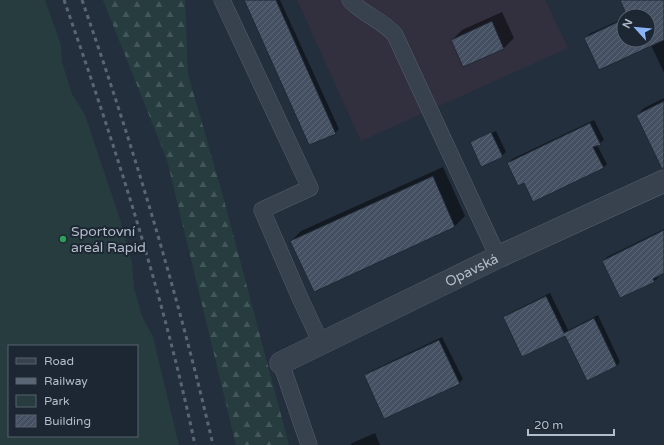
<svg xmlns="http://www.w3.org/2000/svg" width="664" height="445" font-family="'Varela Round',sans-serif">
	<defs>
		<pattern id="forest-firs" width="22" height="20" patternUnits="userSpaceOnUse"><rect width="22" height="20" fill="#263c3f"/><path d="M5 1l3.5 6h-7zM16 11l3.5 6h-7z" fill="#435659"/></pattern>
		<pattern id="building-hatch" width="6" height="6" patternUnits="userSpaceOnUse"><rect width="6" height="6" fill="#455162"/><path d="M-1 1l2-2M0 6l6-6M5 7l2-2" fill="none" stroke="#5d6877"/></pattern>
	</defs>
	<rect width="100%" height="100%" fill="#242f3e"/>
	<path fill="#32303f" d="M297,0H545L568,48L361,141Z"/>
	<path fill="url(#forest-firs)" d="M103,0H185L188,74L224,200L289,445H236L167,160Z"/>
	<path fill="#263c3f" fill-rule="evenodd" d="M0,0H45L61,45L62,62L72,94L85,115L119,216L132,262L134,288L142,316L153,337L179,445H0ZM9,346H137V436H9Z"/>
	<path fill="#0007" d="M245,0H280L339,129L335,133Z
		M621,0H664V73L651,45L586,38L589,34L624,18V40H648V16H628Z
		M502,12L514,38L504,48L463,66L452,40L462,30Z
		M664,98V137L637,115L644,108Z
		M594,120L604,140L597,145L607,164L603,168L525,182L508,163L512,159Z
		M496,131L506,152L502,156L482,166L471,143L474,140V141Z
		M443,167L465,216L455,226L314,291L291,241L301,231Z
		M664,229V272L657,276L658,278L654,281L603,261L607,257Z
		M550,293L568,330L598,315L620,362L617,366L565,334L504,318L508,314Z
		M442,337L463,379L459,383L365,376L369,372Z
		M375,433L380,445H350L352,443Z"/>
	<path fill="url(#building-hatch)" stroke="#1f2835" d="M244,0H276L336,134L309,145Z
		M620,0H664V40L599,70L584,38L624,19V40H648V16H627Z
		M492,21L504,49L463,67L451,40Z
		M664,101V169H662L636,115Z
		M590,123L601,145L593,147L604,168L533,202L524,183L518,186L507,163Z
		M491,132L503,157L481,167L470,142Z
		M433,176L455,227L314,292L290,241Z
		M664,230V273L653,279L655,282L620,298L602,261Z
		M546,296L564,333L594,318L617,366L587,381L565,336L522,357L503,317Z
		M439,340L460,384L384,419L364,375Z"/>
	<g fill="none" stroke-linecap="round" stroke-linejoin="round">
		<defs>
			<path id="lane" d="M222,0L310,188L262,210L300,298L321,343
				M350,0C363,15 383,20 395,35L498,257
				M281,363L309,445"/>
			<g id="street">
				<path id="s1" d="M281,363L498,257L664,181"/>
			</g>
		</defs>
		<use href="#lane" stroke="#565f6c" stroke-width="17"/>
		<use href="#street" stroke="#565f6c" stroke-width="23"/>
		<use href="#lane" stroke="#38414e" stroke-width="16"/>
		<use href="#street" stroke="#38414e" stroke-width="22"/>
		<path stroke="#5a6575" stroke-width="3" stroke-dasharray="4 4" stroke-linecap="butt" d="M64,0C115,146 163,294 195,445
			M82,0C133,146 178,294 213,445"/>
	</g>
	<circle fill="#2e9e5b" stroke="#1d2633" stroke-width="1.5" cx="63" cy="239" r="4"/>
	<g text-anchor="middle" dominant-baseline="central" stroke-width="4" stroke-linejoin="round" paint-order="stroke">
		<g font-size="14" fill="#b4bcc9" stroke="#1d2633" text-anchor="start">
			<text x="71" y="231">Sportovní<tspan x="71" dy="16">areál Rapid</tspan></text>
		</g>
		<g font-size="14" fill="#b4bcc9" stroke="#1d2633">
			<text stroke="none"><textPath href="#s1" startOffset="212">Opavská</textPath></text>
		</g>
	</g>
	<rect x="8" y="345" width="130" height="92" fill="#1d2633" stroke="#59626f"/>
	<rect x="16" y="358" width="20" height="6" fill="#38414e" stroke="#59626f"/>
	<text x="44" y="365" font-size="12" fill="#b4bcc9">Road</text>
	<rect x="16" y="378" width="20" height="6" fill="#5a6575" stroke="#59626f"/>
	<text x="44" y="385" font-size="12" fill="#b4bcc9">Railway</text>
	<rect x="16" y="395" width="20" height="12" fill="#263c3f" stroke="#59626f"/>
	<text x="44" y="405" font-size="12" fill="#b4bcc9">Park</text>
	<rect x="16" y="415" width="20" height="12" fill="url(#building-hatch)" stroke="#59626f"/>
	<text x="44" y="425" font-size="12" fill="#b4bcc9">Building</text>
	<g transform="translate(636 28) rotate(297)"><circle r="19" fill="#1d2633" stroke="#59626f"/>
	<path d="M0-3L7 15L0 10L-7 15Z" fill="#8ab4f8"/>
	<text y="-6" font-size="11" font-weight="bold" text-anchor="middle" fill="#b4bcc9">N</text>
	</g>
	<path d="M528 429v6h86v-6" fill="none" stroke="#b4bcc9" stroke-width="2"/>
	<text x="534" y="429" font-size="12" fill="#b4bcc9" stroke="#1d2633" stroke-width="3" paint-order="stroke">20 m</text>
</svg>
